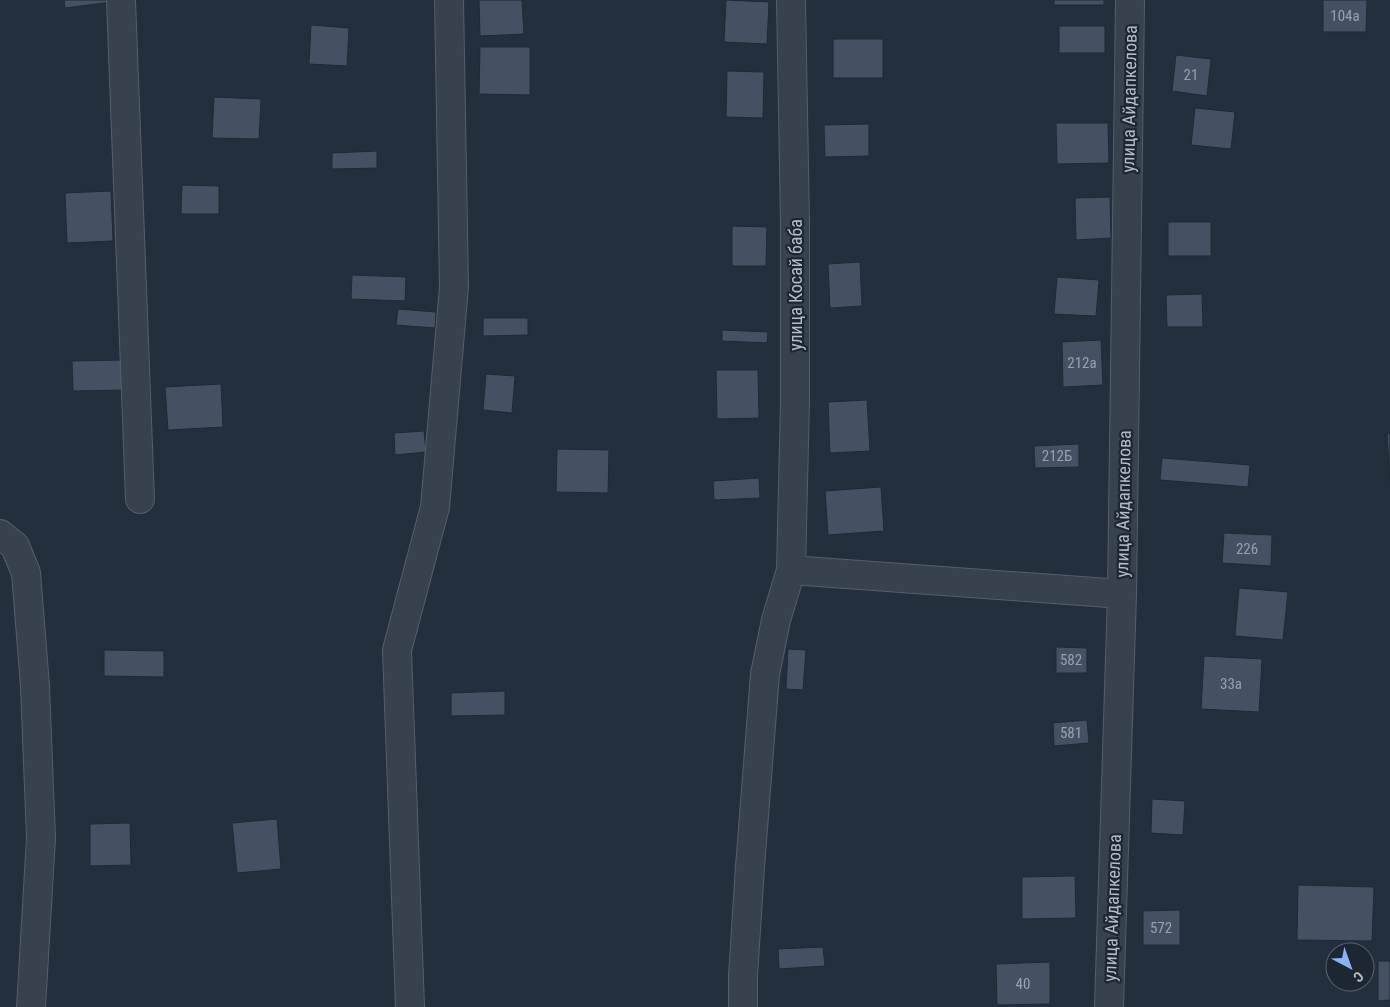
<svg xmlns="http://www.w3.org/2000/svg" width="1390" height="1007" font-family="'Roboto Condensed',sans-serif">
	<rect width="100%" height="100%" fill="#242f3e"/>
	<path fill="#455162" stroke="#1f2835" d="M64,0H111L112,2L65,8Z
		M479,0H522L524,34L480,36Z
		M726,0L769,2L767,44L724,42Z
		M1054,0H1104V5H1054Z
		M1323,0H1367L1366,32H1323Z
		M311,25L349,28L347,66L309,64Z
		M1059,26H1105V53H1059Z
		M833,39H883V78H833Z
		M480,47H530V95L479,94Z
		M1176,55L1211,59L1207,96L1172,91Z
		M727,71L764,72L763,118L726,117Z
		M214,97L261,99L259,139L212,138Z
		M1195,108L1235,112L1231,149L1191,145Z
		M1056,123H1108L1109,163L1057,164Z
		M869,124V156L825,157L824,125Z
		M377,151V168L332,169V153Z
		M182,185L219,186V214H181Z
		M111,191L113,241L67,243L65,193Z
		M1110,197L1111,238L1076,240L1075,198Z
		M1168,222H1211V256H1168Z
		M732,226L767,227L766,266H732Z
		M860,262L862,306L830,308L828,264Z
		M352,275L406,277L405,301L351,299Z
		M1057,277L1099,280L1096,316L1054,314Z
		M1202,294L1203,327H1167L1166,295Z
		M398,309L436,312L435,328L396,325Z
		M483,318H528V335L483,336Z
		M722,330L768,332L767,343L722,341Z
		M1101,340L1103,385L1063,387L1062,342Z
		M126,360L127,390L73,391L72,361Z
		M716,370H758L759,418L717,419Z
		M486,374L515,376L512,413L483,410Z
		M221,384L223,427L168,430L165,387Z
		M867,400L870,451L830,453L828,402Z
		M424,431L426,452L395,455L394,433Z
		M1390,433V481L1387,434Z
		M1079,444V467L1035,468L1034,446Z
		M557,449L609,450L608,493L556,492Z
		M1162,458L1250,465L1248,487L1160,480Z
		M759,478L760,498L714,500L713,481Z
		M881,487L884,531L828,535L825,491Z
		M1224,533L1272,535L1271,566L1222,563Z
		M1239,588L1288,592L1283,640L1235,636Z
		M1056,647L1087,648V673H1056Z
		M788,649L806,650L803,690L786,689Z
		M104,650L164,651V677L104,676Z
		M1204,656L1262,659L1259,712L1201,709Z
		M505,691V715L451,716V693Z
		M1087,720L1089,743L1054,746L1053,723Z
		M1152,799L1185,801L1183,835L1151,833Z
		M277,819L281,869L237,873L232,823Z
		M130,823L131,865L90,866V824Z
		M1075,876L1076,918L1022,919V877Z
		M1298,885L1374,887L1372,941L1297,940Z
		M1180,910V945H1143V911Z
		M823,947L825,966L779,969L778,949Z
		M1378,961H1390V1000L1378,1001Z
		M1050,962V1004L997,1005L996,964Z"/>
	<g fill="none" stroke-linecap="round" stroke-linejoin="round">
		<defs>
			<path id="minor" d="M121,0L140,499
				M0,534L15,546L26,573L35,686L41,838L31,1007
				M791,570L1122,594
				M410,1007L397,650L435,507L454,287L449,0
				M743,1007V976L750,867L765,674L776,620L791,570L795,400V223L791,0
				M1109,1007L1122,594L1130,0"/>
		</defs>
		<use href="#minor" stroke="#565f6c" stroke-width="30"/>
		<use href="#minor" stroke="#38414e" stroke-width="28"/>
	</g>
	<g text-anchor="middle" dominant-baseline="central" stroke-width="4.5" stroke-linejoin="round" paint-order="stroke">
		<g font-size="15" fill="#98a1af">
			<text x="1345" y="16">104а</text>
			<text x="1191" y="75">21</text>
			<text x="1082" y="363">212а</text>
			<text x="1057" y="456">212Б</text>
			<text x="1247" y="549">226</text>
			<text x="1071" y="660">582</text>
			<text x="1231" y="684">33а</text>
			<text x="1071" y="733">581</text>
			<text x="1161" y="928">572</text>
			<text x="1023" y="984">40</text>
		</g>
		<g font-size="18" fill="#b4bcc9" stroke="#1d2633">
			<text transform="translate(1129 99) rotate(-89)">улица Айдапкелова</text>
			<text transform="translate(795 285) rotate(-90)">улица Косай баба</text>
			<text transform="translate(1123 504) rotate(-89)">улица Айдапкелова</text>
			<text transform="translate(1112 908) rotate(-88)">улица Айдапкелова</text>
		</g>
	</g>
	<g transform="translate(1350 967) rotate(139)"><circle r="24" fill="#1d2633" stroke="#59626f"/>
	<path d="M0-4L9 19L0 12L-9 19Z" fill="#8ab4f8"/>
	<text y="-8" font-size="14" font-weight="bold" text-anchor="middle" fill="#b4bcc9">С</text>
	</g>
</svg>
